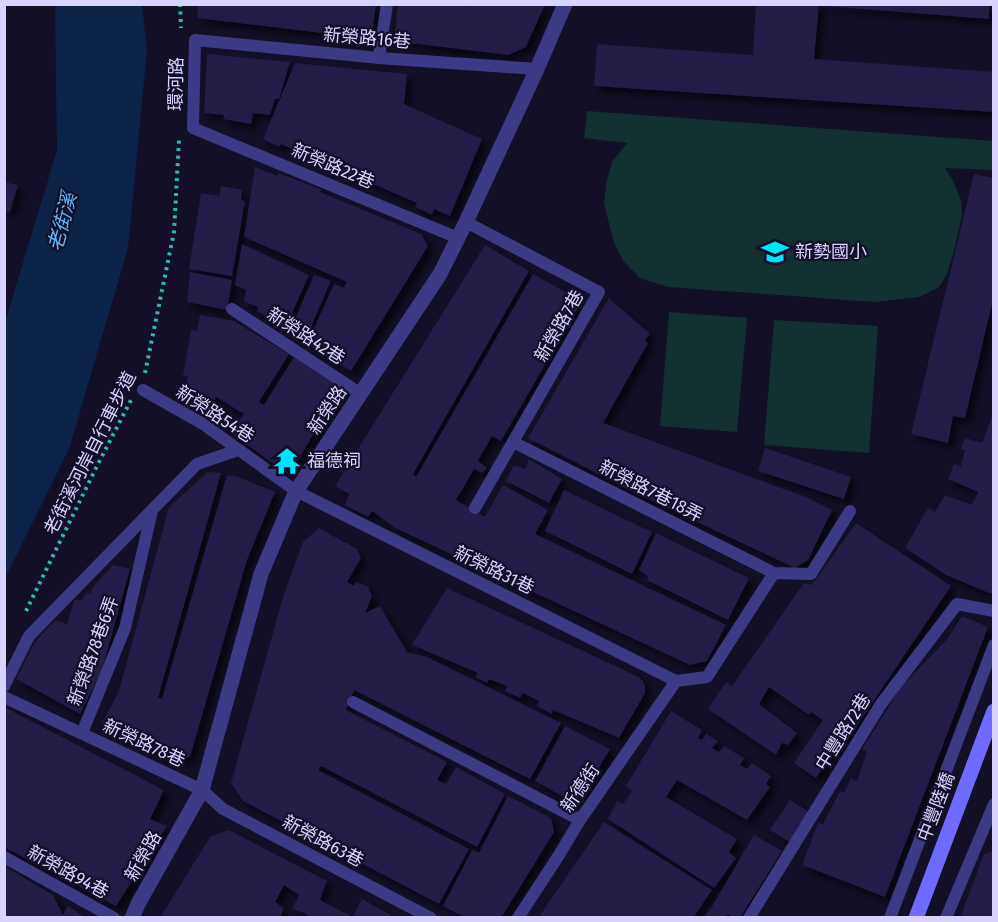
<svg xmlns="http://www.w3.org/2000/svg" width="998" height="922" font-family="'Fira Sans Condensed','Noto Sans TC',sans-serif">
	<defs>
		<filter id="shadow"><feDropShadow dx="5.5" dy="5.5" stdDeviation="3" flood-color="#0009"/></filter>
	</defs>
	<rect width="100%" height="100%" fill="#130f26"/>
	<path fill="#12302f" d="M587,111L993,141V170L945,168L953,181L961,200L962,215L955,247L947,274L939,287L919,297L874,302L668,287L640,278L624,262L615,245L610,228L604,203L607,180L612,162L627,143L584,138Z
		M669,312L747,318L737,432L660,426Z
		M774,320L878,326L869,453L764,445Z"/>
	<path fill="#0c2248" d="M55,5H142L147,50L128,248L69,449L5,578V322L57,150Z"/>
	<path fill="#241b47" filter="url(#shadow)" d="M197,4H376L371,39L198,18Z
		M398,4H445L469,7L471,4H545L526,47L508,55L394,41Z
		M756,4H819L814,59L994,72V112L594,86L597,44L753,55Z
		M825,4H989V19L825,6Z
		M207,54L290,62L279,99H275L270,115L253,113L251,124L223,119L224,115L204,113Z
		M295,63L407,74L404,104L482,139L450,216L434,209L432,215L415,207L417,203L281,144L279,147L263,139Z
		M255,167L277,176L279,173L322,190L320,192L421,234L428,246L351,371L307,344L334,284L344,288L347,282L244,237Z
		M974,174L994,178V295L965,418L953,416L948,443L911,434Z
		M4,182L18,185L10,212L4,211Z
		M221,186L242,190L241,200L245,201L232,276L189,269L201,193L219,196Z
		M242,244L309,275L292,313L282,308L278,323L257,311L258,307L244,302L246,290L235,285Z
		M485,245L529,271L413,474L416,477L533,274L573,296L577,309L501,441L492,436L478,461L487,468L482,473L474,469L456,500L485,517L503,485L548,510L535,534L726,625L707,661L690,665L395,528L372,511L368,517L345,505L349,494L335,486Z
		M190,272L232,280L227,310L187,302Z
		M314,275L331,281L305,340L289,333Z
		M609,298L650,334L645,340L648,343L603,423L806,497L832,510L808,560L795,568L633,492L528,438Z
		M200,315L234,321L289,354L259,402L264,405L294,357L341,388L289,475L231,433L244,414L216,397L215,400L185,393L188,376H183L191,330L197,331Z
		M994,411V595L946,575L905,548L928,508L935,512L945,495L972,505L978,492L948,479L954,464L961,466L965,450L961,449L965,438L982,443Z
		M765,448L851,477L844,499L758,471Z
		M529,459L562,479L549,503L506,481L514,465L525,469Z
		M208,472L221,473L158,698L162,699L227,475L238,477L275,492L247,560L190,757L179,759L162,756L102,723L119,691L169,507Z
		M564,490L652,532L632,574L545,531Z
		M856,523L951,586L848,739L844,736L816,778L794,763L823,720L811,712L809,715L769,687L759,704L797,733L788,745L782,743L776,755L708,709L726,682L732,686L804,583L812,585Z
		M319,528L357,549L361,558L347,582L354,586L356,582L368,587L372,596L365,613L380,606L407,652L427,657L561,723L530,779L354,690L346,710L447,762L437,780L446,784L456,767L505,794L477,847L321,766L318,770L469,849L439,904L243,801L231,783L283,597L303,542Z
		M656,533L749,578L728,620L647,580L648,576L639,570Z
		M113,565L130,569L102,670L80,714L16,679L32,647L41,635L56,620L67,624L75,599L81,601L86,593L91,594L92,588Z
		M447,588L639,677L645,685V693L619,738L553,710L552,714L537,706L539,701L523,693L520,698L505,691L507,686L489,679L487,683L475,677L478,673L412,645Z
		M962,616L988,627L885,897L802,865L818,823L823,824L840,791L844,793L851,778L857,781L867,752L862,749L901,687L948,638Z
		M4,707L164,790L150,819L167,826L116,906L4,847Z
		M671,711L702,730L698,738L702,740L706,734L718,741L712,748L719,752L724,746L744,758L740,765L747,769L752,763L771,776L766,784L770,787L747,820L677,780L666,797L737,839L729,852L736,858L714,888L608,819L617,801L623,804L632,791L626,786Z
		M565,726L610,749L586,789L576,796L567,799L535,781Z
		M508,796L551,818L554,832L501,918H466L443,906L472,850L479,853Z
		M790,800L809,812L789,842L770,830Z
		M604,822L712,890L693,918H538Z
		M229,830L327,881L320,900L353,917L362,899L396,918H306L307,914L292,909L299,895L284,885L275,902L284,908L280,918H160L210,837Z
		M754,835L782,851L740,918H732L728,914L725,918H703L711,908Z
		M994,851V918H960L984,854Z
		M4,866L53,895L63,915L68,906L86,918H4Z"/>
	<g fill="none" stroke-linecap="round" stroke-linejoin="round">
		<path stroke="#2fb8b0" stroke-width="4" stroke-dasharray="3 4.5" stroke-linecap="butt" d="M180,4L181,28
			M145,373L174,232L179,140
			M26,611L97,466L131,400"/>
		<path stroke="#3d3a85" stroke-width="12" d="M379,58L387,4
			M466,222L599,292L475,508
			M458,238L193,128L195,40L379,58L537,69
			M232,309L361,394
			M143,390L203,424L296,491L676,681
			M513,442L774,573
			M676,681L707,677L774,573L811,574L850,511
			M4,686L29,636L197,464L238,450
			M4,697L202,790L223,809L431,918
			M353,702L580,820
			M82,733L125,628L152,511
			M4,857L114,918
			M518,918L559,855L580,820L676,681
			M749,918L881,704L957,604L994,611
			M890,918L994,645
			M946,918L994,804"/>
		<path stroke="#3d3a85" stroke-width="15" d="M132,918L138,904L202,790L261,574L296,491L440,274L466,222L537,69L565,4"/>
		<path stroke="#6f6bff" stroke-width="15" d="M916,918L994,711"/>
	</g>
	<defs>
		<symbol id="school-bare" viewBox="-9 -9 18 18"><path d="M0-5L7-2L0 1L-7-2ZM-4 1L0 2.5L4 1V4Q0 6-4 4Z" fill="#00e5ff" stroke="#130f26" stroke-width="2.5" paint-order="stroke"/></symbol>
		<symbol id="temple-bare" viewBox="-9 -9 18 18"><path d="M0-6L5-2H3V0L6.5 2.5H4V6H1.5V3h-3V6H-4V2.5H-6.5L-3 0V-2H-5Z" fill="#00e5ff" stroke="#130f26" stroke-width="2.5" paint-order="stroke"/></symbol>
	</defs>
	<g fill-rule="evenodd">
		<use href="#school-bare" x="756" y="233" width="38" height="38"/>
		<use href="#temple-bare" x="268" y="442" width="38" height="38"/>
	</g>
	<g text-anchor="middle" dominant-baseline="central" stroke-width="4.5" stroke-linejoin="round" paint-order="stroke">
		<g font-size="18" fill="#d9d4ff" stroke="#130f26">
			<text transform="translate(367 38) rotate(5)">新榮路16巷</text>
			<text transform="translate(176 84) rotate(-89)">環河路</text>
			<text transform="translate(333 166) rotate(23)">新榮路22巷</text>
			<text transform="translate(559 326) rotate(-60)">新榮路7巷</text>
			<text transform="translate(306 336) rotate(33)">新榮路42巷</text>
			<text transform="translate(327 410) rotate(-56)">新榮路</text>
			<text transform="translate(215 414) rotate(33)">新榮路54巷</text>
			<text transform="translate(90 453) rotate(-63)">老街溪河岸自行車步道</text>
			<text transform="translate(651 491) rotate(27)">新榮路7巷18弄</text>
			<text transform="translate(494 570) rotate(26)">新榮路31巷</text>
			<text transform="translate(93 651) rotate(-70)">新榮路78巷6弄</text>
			<text transform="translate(843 732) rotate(-58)">中豐路72巷</text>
			<text transform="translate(144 743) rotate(25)">新榮路78巷</text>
			<text transform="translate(580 788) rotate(-56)">新德街</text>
			<text transform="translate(936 807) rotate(-69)">中豐陸橋</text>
			<text transform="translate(323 841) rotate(28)">新榮路63巷</text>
			<text transform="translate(143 856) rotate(-60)">新榮路</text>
			<text transform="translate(68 872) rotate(29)">新榮路94巷</text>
		</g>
		<g font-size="18" fill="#d9d4ff" stroke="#130f26" text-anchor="start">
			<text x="795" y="252">新勢國小</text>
			<text x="307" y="461">福德祠</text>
		</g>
		<g font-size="20" font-style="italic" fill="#62b6ff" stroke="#130f26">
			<text transform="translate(62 222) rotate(-75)">老街溪</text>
		</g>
	</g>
	<rect width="998" height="922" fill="none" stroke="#d9d4ff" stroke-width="12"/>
</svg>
